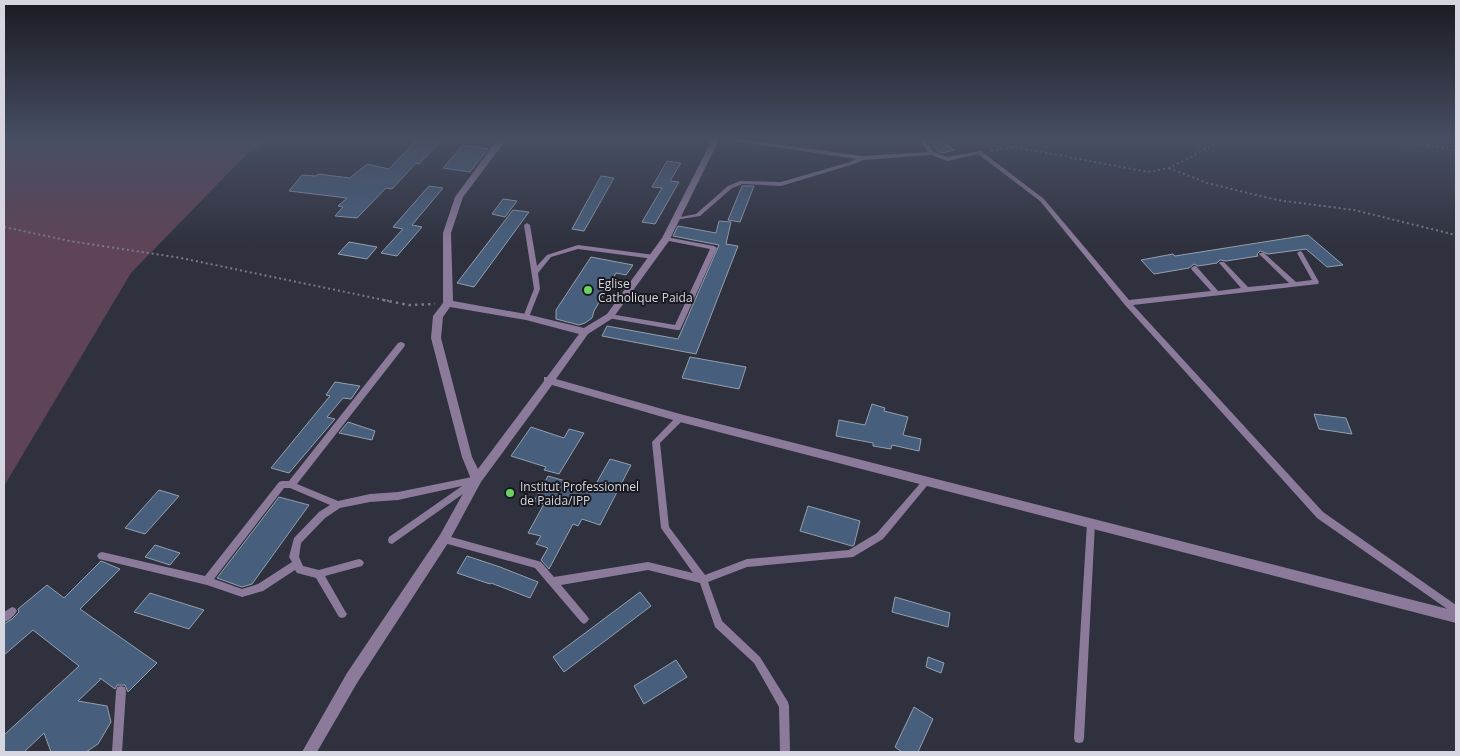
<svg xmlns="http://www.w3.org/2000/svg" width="1460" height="756" font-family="'Open Sans',sans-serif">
	<rect width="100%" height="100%" fill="#2f313e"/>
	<path fill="#5e4456" d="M4,138H270L247,154L131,273L4,486Z"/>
	<path fill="#475f7c" stroke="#949fad" d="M418,138L441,141L419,164L416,163L392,189L386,188L357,218L335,216L343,207L338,206L347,198L289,191L302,175L316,176L318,174L350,178L367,164L389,169Z
		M926,138H939L954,150L943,153L939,152Z
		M463,145L488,149L470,172L443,168Z
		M667,161L681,163L670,181L679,182L655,224L642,222L662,188L652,187Z
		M601,176L614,178L584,231L572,229Z
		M429,186L443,188L412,225L422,227L397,256L381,253L403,229L393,227Z
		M742,186H754L740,222L728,220Z
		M503,199L517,201L505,217L492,214Z
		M513,210L529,212L474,287L457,283Z
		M719,221L731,222L726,244L738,246L696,354L602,336L607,326L678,339L719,245L673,236L678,226L716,233Z
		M1308,235L1343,265L1327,267L1306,249L1268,254L1260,251L1257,254L1258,256L1226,261L1220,260L1217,263L1198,266L1194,264L1189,268L1154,274L1141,260L1173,254L1175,256Z
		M349,242L377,247L367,259L338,254Z
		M591,257L633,265L626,275L616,273L594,311L592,318L585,323L579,325L556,319V310Z
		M690,357L746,367L739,389L682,378Z
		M335,382L360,386L351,399L343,398L327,417L335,419L289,473L271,468L330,396L326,395Z
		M872,404L885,408L884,411L908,417L903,435L921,439L919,451L892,445L891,449L873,446V443L836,436L839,420L865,425Z
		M1314,414L1346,418L1352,434L1319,429Z
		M348,422L375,431L372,440L339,433Z
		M531,427L564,438L569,429L584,433L559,474L544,470L546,467L511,456Z
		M610,459L631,465L600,525L582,519L578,526L573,524L549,569L541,560L548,548L536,544L541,536L528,533L544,504L534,501L548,476L593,489Z
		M159,490L179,496L145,534L125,528Z
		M279,497L309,505L252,584L242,587L217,578Z
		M808,506L860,521L854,545L852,546L800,531Z
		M155,545L180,553L170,565L145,557Z
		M467,556L500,567L538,582L530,598L491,583L490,584L457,573Z
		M101,561L120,569L80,609L157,663L128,692L125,685H117L115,689L100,678V680L78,701L107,706L111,722L98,744L86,752H51L44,733L24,752H4V735L79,666L33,630L4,655V624L12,619L19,612L18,609L47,585L64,598Z
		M640,592L651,606L564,672L553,657Z
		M150,593L204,610L189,629L134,612Z
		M895,597L950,613L948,627L892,612Z
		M928,657L944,663L941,673L926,667Z
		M676,660L687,677L644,704L634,686Z
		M914,707L933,719L918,752H902L895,747Z"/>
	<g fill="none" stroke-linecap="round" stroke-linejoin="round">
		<path stroke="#797b86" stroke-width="2" stroke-dasharray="2 3" stroke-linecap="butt" d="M1383,138L1400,144L1428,145L1456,151
			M1015,147L1021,138
			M991,151L1015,147L1148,172L1169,168L1227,138
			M1169,168L1207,183L1277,200L1354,210L1456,235
			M4,227L70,241L181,258L389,301"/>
		<path stroke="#797b86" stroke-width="2.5" stroke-dasharray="2.5 4" stroke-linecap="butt" d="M383,300L409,305L435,304"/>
		<path fill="#8c7a9b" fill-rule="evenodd" d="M714,138H731L862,156L928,152L918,138H923L934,152L947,157L981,151L1044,199L1129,300L1211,291L1192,270L1191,268L1194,266H1196L1218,291L1241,288L1220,264L1219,263L1220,262H1224L1248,287L1289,283L1260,255L1259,254L1260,253H1264L1296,282L1312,280L1297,253L1300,251L1302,252L1319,282L1318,284L1133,305L1323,512L1456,605V614L1453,613L1317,518L1125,305L1040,201L978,154L947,161L931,155L863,160L854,164L781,186L743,184L732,188L700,216L675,220V218L696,214L728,186L740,181L781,182L850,162L856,159Z
			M527,223L530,225L537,266L547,255L578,245L654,255L657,257L654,259L578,249L551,257L538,273L540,289L529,317L526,319L523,317L534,289L524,225Z
			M666,237L714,246L717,248L680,330H677L608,318L607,316L608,314H610L675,325L710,249L664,240V238Z
			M401,342L404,343L405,345L404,347L297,484L338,501L370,494L398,492L477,476L480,477L481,479L477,484L392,544L389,543L388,540L389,537L462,486L398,500L370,502L340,508L325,518L301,543L299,557L303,566L319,570L359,559L362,560L364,563L362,566L325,576L345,611L347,614L345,617L342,618L339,617L316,578L297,573L295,570L263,591L242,597L207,585L99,559L97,556L99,553L102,552L205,576L279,482L282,481H289L398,343ZM284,488H290L330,505L319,512L294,538L289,557L292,562L258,584L242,589L214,579Z
			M680,415L683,416L684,418L683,420L660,443L669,527L705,575L747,559L849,550L877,533L924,479L927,478L930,479L931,481L883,539L853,557L747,567L708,582L722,621L760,657L788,702L789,706L790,752H780L779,707L754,663L715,627L700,583L648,570L561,585L587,616L589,619L587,622L584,624L581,622L535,568L444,543L441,542L440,539L441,536L444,535L538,561L541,562L554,577L648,562L693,573L661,528L652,442L677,416Z
			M1091,519L1094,520L1095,523L1084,738L1083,742L1079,743L1075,742L1074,738L1087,523L1088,520Z
			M12,607L15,608L17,611C14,616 9,621 4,622V612Z
			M121,686L125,687L126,691L122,752H112L116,691L117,687Z"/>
		<path fill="#8c7a9b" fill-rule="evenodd" d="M713,138L719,140L669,241L613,318L588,334L556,379L680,414L1456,611V623L680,422L552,385L481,482L448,543L357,683L317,752H302L347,673L440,535L471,479L462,457L431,338L433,316L443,303V233L455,197L497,140H503V144L463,197L451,233L453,301L526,314L584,328L607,314L662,238ZM450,307L526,320L579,334L547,377H544V381L478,469L472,457L441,338L443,317Z"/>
	</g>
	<linearGradient id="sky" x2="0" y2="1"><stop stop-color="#1a1b22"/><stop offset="0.57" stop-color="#474e63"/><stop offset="1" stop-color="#474e63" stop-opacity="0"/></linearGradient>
	<rect width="1460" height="244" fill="url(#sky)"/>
	<g fill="#6cd362" stroke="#19191f" stroke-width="2">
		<circle cx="588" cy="290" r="5"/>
		<circle cx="510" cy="493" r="5"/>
	</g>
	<g text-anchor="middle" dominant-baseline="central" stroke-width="4" stroke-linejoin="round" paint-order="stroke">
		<g font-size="12" fill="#d5d6df" stroke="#19191f" text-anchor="start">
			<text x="598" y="283">Eglise<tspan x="598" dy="14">Catholique Paida</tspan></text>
			<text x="520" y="486">Institut Professionnel<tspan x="520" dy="14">de Paida/IPP</tspan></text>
		</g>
	</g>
	<rect width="1460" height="756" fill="none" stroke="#d5d6df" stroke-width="10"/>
</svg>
